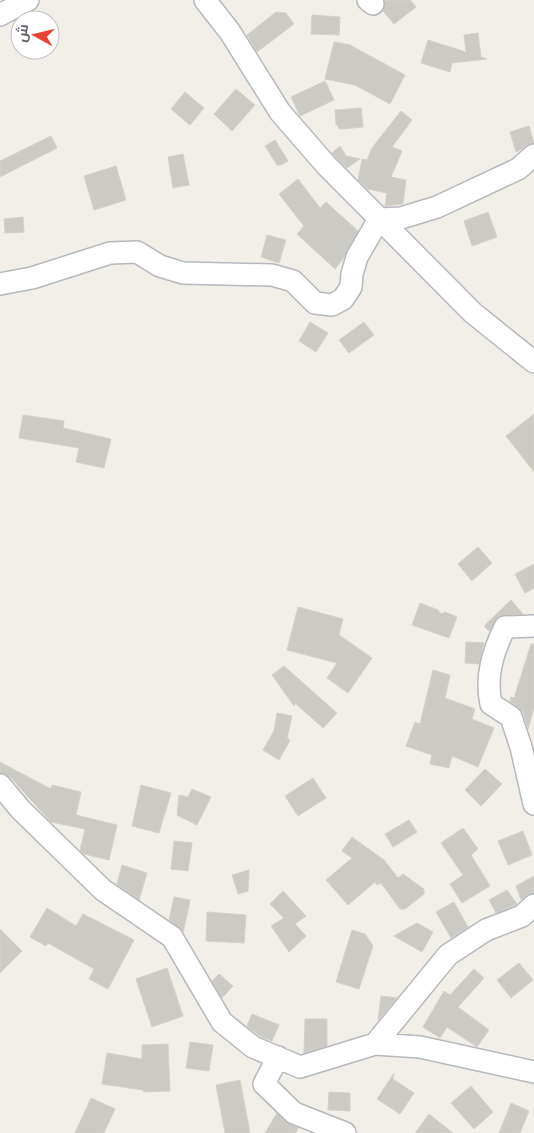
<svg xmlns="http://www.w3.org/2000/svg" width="534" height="1133" font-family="Manrope,Cairo,sans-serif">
	<rect width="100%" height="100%" fill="#f1efe8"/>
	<path fill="#cccac5" stroke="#d6d1c6" d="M385,0H410L416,7L394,24L383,11Z
		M276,12L286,13L294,24L257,52L247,35Z
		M312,15L340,17L339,35L311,34Z
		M478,33L481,57L487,59L452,63L450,72L421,63L428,40L466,52L464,35Z
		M334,42L350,45L405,75L390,104L355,85L325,79Z
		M325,81L334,100L300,116L291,97Z
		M236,89L255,105L232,131L214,114Z
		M185,92L204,108L190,125L171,109Z
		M361,108L363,127L340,129L336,124L335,110Z
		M401,111L412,120L392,147L402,151L391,177L406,180L403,204L385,206L387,193L368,189L358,180L362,159L367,160L372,148Z
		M529,126L534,143L516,152L510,132Z
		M51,136L57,148L0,177V161Z
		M275,140L288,161L281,165H277L265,146Z
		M340,146L346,156L360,159L347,168L332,153Z
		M183,154L189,185L173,188L168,157Z
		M116,166L126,200L94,210L84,176Z
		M298,179L320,208L326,202L358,231L343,259L335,269L297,234L304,226L279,194Z
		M488,212L497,237L472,246L464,221Z
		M23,217L24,232L5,233L4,219Z
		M267,235L286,240L279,263L261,257Z
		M310,322L328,333L316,352L299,341Z
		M364,322L374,335L349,353L339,340Z
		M534,414V472L506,436Z
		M23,415L64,421L63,428L111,439L104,468L76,462L79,448L19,438Z
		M478,547L492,563L472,581L458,564Z
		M534,564V588L525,593L515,574Z
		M511,600L523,614L499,616L489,631L484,626Z
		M420,603L438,610L441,614L445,612L457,617L449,638L412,625Z
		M298,607L343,619L339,635L372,658L348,693L327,678L337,663L287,650Z
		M466,642L484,643L479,664L465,663Z
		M531,644H534V708L528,729L523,712L510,701L511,697L514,698Z
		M284,666L337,713L323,728L295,703L294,706L272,675Z
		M433,670L450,675L445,698L475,709L472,719L494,728L478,767L452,756L449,768L430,764L432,755L406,746L415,722L420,724Z
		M277,713L292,716L287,738L290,740L279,760L263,750L274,731Z
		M0,762L51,789L52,785L81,792L76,815L117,825L109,860L84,854L80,850L85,829L51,822L10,777L0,773Z
		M485,769L502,784L481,806L465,790Z
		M313,778L326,798L298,816L285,796Z
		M141,785L171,793L159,833L132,826Z
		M192,789L211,797L197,825L177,815L179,795L188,797Z
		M409,820L417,832L393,847L385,834Z
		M463,828L478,849L471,855L490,886L462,903L450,884L463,875L441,843Z
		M523,831L532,855L508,865L498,841Z
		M352,837L384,860L398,878L403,874L424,889V894L405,909H400L381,883L377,885L375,882L348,905L326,880L352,858L342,851Z
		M174,841L192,843L188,871L171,869Z
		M122,865L147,873L139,900L117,884Z
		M249,870L248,891L238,894L232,875Z
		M534,876V893L521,900L516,886Z
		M507,890L517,904L496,913L489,900Z
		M283,891L306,916L295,924L306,936L289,952L271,926L284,918L270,904Z
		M174,897L190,900L188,910L185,911H188L183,932L169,920Z
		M454,902L468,927L451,938L436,912Z
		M47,908L76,926L83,914L134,940L108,989L89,979L94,969L48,943L46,946L30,937Z
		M207,912L246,915L244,943L206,941Z
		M417,923L433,932L422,952L394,936Z
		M0,929L22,951L0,973Z
		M352,930L365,934L373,946L359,989L336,982Z
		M519,963L533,980L511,998L497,980Z
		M167,968L183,1016L152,1027L136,979Z
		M474,969L484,978L458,1007L489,1030L477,1047L447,1027L440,1038L423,1027L444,991L450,995Z
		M219,974L233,986L222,998L212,981Z
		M381,996L397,998L378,1020Z
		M252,1014L279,1025L272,1041L260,1036L247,1026Z
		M305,1019H327V1046L304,1053Z
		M190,1042L213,1045L209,1071L186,1068Z
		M168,1044L170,1091L144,1092L143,1090L102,1084L107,1053L142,1059V1045Z
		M394,1073L393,1079L414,1093L400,1114L377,1099Z
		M240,1080L250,1133H225L216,1085Z
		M471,1086L493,1112L474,1129L451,1103Z
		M329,1092L350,1093V1111L328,1110Z
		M91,1098L115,1109L104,1133H75Z
		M511,1103L529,1111L520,1133H499Z
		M277,1113L286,1122L298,1128L296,1133H265Z
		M429,1114L453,1133H415Z"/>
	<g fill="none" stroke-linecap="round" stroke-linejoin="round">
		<defs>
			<path id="minor" d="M205,0L230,32L280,112L326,165L473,313L534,362
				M368,0L373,4
				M0,15L28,0
				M0,284L32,278L110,253L137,252L160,266L183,273L272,275L293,281L315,303L332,305L343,299L351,287L352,274L357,257L379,219L401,218L437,207L518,169L534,155
				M534,626L505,627C493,652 485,676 491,704L511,717L521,747L534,804
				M0,785L21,810L103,890L172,937L222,1022L253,1047L300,1067L375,1044L420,1047L534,1072
				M375,1044L448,955L486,930L522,916L534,905
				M278,1057L264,1084L294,1113L345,1133"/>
		</defs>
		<use href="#minor" stroke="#b5b8bc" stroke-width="24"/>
		<use href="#minor" stroke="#fff" stroke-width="21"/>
	</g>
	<g transform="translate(35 35) rotate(278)"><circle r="24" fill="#ffffff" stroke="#bfc1c3"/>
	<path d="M0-4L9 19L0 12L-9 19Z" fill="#ea4335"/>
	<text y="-8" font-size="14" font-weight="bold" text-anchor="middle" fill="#5f6368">ش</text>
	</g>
</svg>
